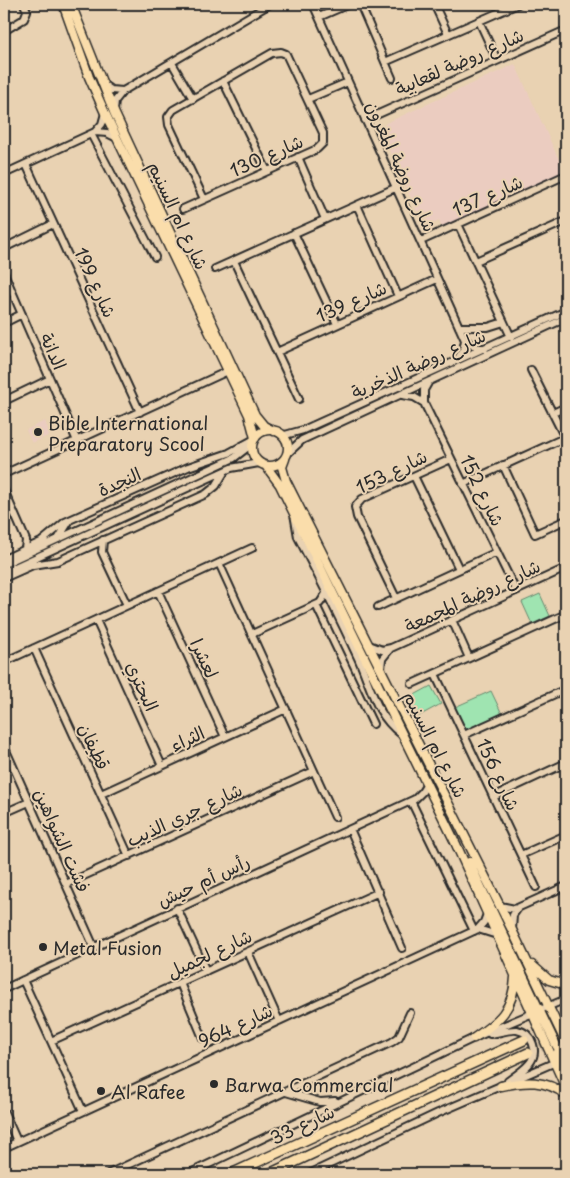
<svg xmlns="http://www.w3.org/2000/svg" width="570" height="1178" font-family="'Playpen Sans','Playpen Sans Arabic',sans-serif">
	<rect width="100%" height="100%" fill="#e9d2b2"/>
	<filter id="ink" filterUnits="userSpaceOnUse"><feTurbulence type="fractalNoise" baseFrequency=".02" numOctaves="2"/><feDisplacementMap in="SourceGraphic" scale="10" xChannelSelector="R" yChannelSelector="G"/><feConvolveMatrix kernelMatrix="1 2 1 2 8 2 1 2 1" color-interpolation-filters="sRGB"/></filter>
	<g filter="url(#ink)">
		<path fill="#ebccc0" d="M515,64L565,173L443,229L439,220L424,227L381,133L386,123Z
			M45,421L50,435L32,443L26,430Z"/>
		<path fill="#9fe4b1" stroke="#65886e" d="M540,594L550,616L532,624L522,602Z
			M431,686L441,704L415,718L405,700Z
			M491,691L502,714L465,730L455,707Z"/>
		<g fill="none" stroke-linecap="round" stroke-linejoin="round">
			<path stroke="#c3b197" stroke-width="9" stroke-dasharray="9 4.5" stroke-linecap="butt" d="M524,1040L566,1021
				M528,1053L566,1036"/>
			<defs>
				<path id="minor" d="M313,4L465,340L476,347L485,349
					M360,4L392,78
					M434,4L448,34
					M319,17L349,4
					M479,21L497,60
					M4,31L24,19L27,11L24,4
					M385,62L518,4
					M172,63L193,99
					M223,81L267,171
					M104,85L111,90L123,91
					M308,99L348,82
					M114,111L115,101L123,91L270,4
					M365,120L566,30
					M95,132L107,133L117,138
					M91,134L155,257
					M298,157L325,219
					M26,164L140,412
					M4,174L95,132L102,124L105,113
					M357,205L398,296
					M183,209L317,149L323,143V133L286,54L281,52L272,53L173,110L168,117L169,125L204,199
					M458,224L511,337
					M294,233L337,324
					M421,241L566,175
					M4,248L53,224
					M234,261L299,399
					M476,261L566,221
					M215,269L395,188
					M4,273L77,441
					M4,323L22,314
					M459,327H488L504,322
					M277,352L437,279
					M456,361L463,350L465,340
					M531,370L566,440
					M428,383L424,390V403L516,591
					M402,395L414,397L424,403
					M4,401L50,379
					M553,413L566,407
					M279,433L285,435L303,430L566,311
					M287,454L302,440L566,318
					M503,465L535,534L566,520
					M4,474L228,371
					M414,476L459,569
					M463,484L564,438
					M4,490L26,540L25,549
					M294,514L298,537C319,577 339,617 358,658C371,686 375,715 401,734
					M58,539L70,520
					M103,540L102,552L127,605
					M4,559L41,542L65,522L188,467L229,453L253,440
					M219,563L335,817
					M4,564L234,458L252,444
					M4,572L231,468L259,463
					M4,578L33,565L58,561L206,494L216,486L225,471
					M158,591L225,737
					M396,598L357,517L355,507L362,499L451,459
					M316,605L373,724
					M378,607L497,552
					M96,620L162,766
					M452,620L469,658
					M252,634L320,603L327,592
					M369,645L382,650L391,648L566,568
					M34,648L129,856
					M4,662L252,548
					M381,669L382,659L390,649
					M435,674L536,887
					M412,684L566,614
					M464,735L566,689
					M4,746L94,947
					M101,794L286,709
					M493,797L566,763
					M411,801L474,931
					M4,813L29,802
					M350,829L402,948
					M521,855L566,835
					M66,884L314,771
					M500,906L515,909L566,886
					M177,908L206,971
					M478,929L497,935
					M512,930L513,915L518,908
					M248,952L279,1021
					M23,980L83,1111
					M180,983L203,1038
					M4,989L415,799L422,792L427,784
					M490,1034C499,1033 509,1029 517,1030C533,1033 539,1052 529,1064C524,1070 515,1076 508,1081
					M51,1041L379,892
					M286,1092L320,1102L335,1101
					M4,1112L17,1141
					M4,1148L478,929L484,922L487,914
					M108,1174L392,1042L399,1037L410,1013
					M188,1174L474,1038L566,999
					M309,1174L438,1113L558,1061"/>
				<path id="major" d="M63,4L89,77L105,113L249,415L255,438
					M71,4L114,112L255,415L264,426L274,431
					M252 448a18 18 0 1 1 36 0a18 18 0 1 1-36 0Z
					M285,459L282,467L286,481L512,930L566,1043
					M266,466L280,485L455,842L566,1088
					M469,862L555,1043L561,1053L566,1056
					M532,965L549,980L566,985
					M474,1038C498,1022 514,1009 515,977
					M558,1052L566,1068
					M501,1086C525,1081 546,1079 566,1095"/>
				<path id="highway" d="M231,1174L524,1040
					M269,1174L528,1053"/>
			</defs>
			<use href="#minor" stroke="#2b2b2b" stroke-width="10"/>
			<use href="#major" stroke="#2b2b2b" stroke-width="11"/>
			<use href="#highway" stroke="#2b2b2b" stroke-width="12"/>
			<use href="#minor" stroke="#e9d2b2" stroke-width="6"/>
			<use href="#major" stroke="#faddab" stroke-width="8"/>
			<use href="#highway" stroke="#faddab" stroke-width="9"/>
		</g>
	</g>
	<g fill="#2b2b2b" stroke="#e9d2b2" stroke-width="2">
		<circle cx="38" cy="432" r="5"/>
		<circle cx="43" cy="947" r="5"/>
		<circle cx="214" cy="1084" r="5"/>
		<circle cx="101" cy="1091" r="5"/>
	</g>
	<g text-anchor="middle" dominant-baseline="central" stroke-width="4" stroke-linejoin="round" paint-order="stroke">
		<g font-size="18" fill="#2b2b2b" stroke="#e9d2b2">
			<text transform="translate(459 61) rotate(-24)">شارع روضة لقعابية</text>
			<text transform="translate(266 155) rotate(-24)">شارع 130</text>
			<text transform="translate(402 166) rotate(65)">شارع روضة المغرون</text>
			<text transform="translate(487 195) rotate(-24)">شارع 137</text>
			<text transform="translate(179 215) rotate(65)">شارع ام السنيم</text>
			<text transform="translate(96 282) rotate(65)">شارع 199</text>
			<text transform="translate(351 301) rotate(-24)">شارع 139</text>
			<text transform="translate(54 351) rotate(66)">الدانة</text>
			<text transform="translate(418 363) rotate(-24)">شارع روضة الذخرية</text>
			<text transform="translate(391 471) rotate(-26)">شارع 153</text>
			<text transform="translate(119 481) rotate(-24)">النجدة</text>
			<text transform="translate(483 490) rotate(64)">شارع 152</text>
			<text transform="translate(472 595) rotate(-25)">شارع روضة المجمعة</text>
			<text transform="translate(205 658) rotate(65)">لعشرا</text>
			<text transform="translate(143 686) rotate(66)">البحتري</text>
			<text transform="translate(187 738) rotate(-25)">الثراء</text>
			<text transform="translate(436 744) rotate(63)">شارع ام السنيم</text>
			<text transform="translate(95 746) rotate(65)">قطيفان</text>
			<text transform="translate(499 774) rotate(65)">شارع 156</text>
			<text transform="translate(184 814) rotate(-25)">شارع جري الذيب</text>
			<text transform="translate(63 840) rotate(66)">فشت الشواهين</text>
			<text transform="translate(203 880) rotate(-25)">رأس أم حيش</text>
			<text transform="translate(209 953) rotate(-25)">شارع لجميل</text>
			<text transform="translate(235 1025) rotate(-25)">شارع 964</text>
			<text transform="translate(302 1124) rotate(-25)">شارع 33</text>
		</g>
		<g font-size="18" fill="#2b2b2b" stroke="#e9d2b2" text-anchor="start">
			<text x="48" y="422">Bible International<tspan x="48" dy="21">Preparatory Scool</tspan></text>
			<text x="53" y="947">Metal Fusion</text>
			<text x="224" y="1084">Barwa Commercial</text>
			<text x="111" y="1091">Al Rafee</text>
		</g>
	</g>
	<rect width="570" height="1178" fill="none" stroke="#e9d2b2" stroke-width="20"/>
	<rect x="10" y="10" width="550" height="1158" fill="none" stroke="#2b2b2b" stroke-width="2" filter="url(#ink)"/>
</svg>
